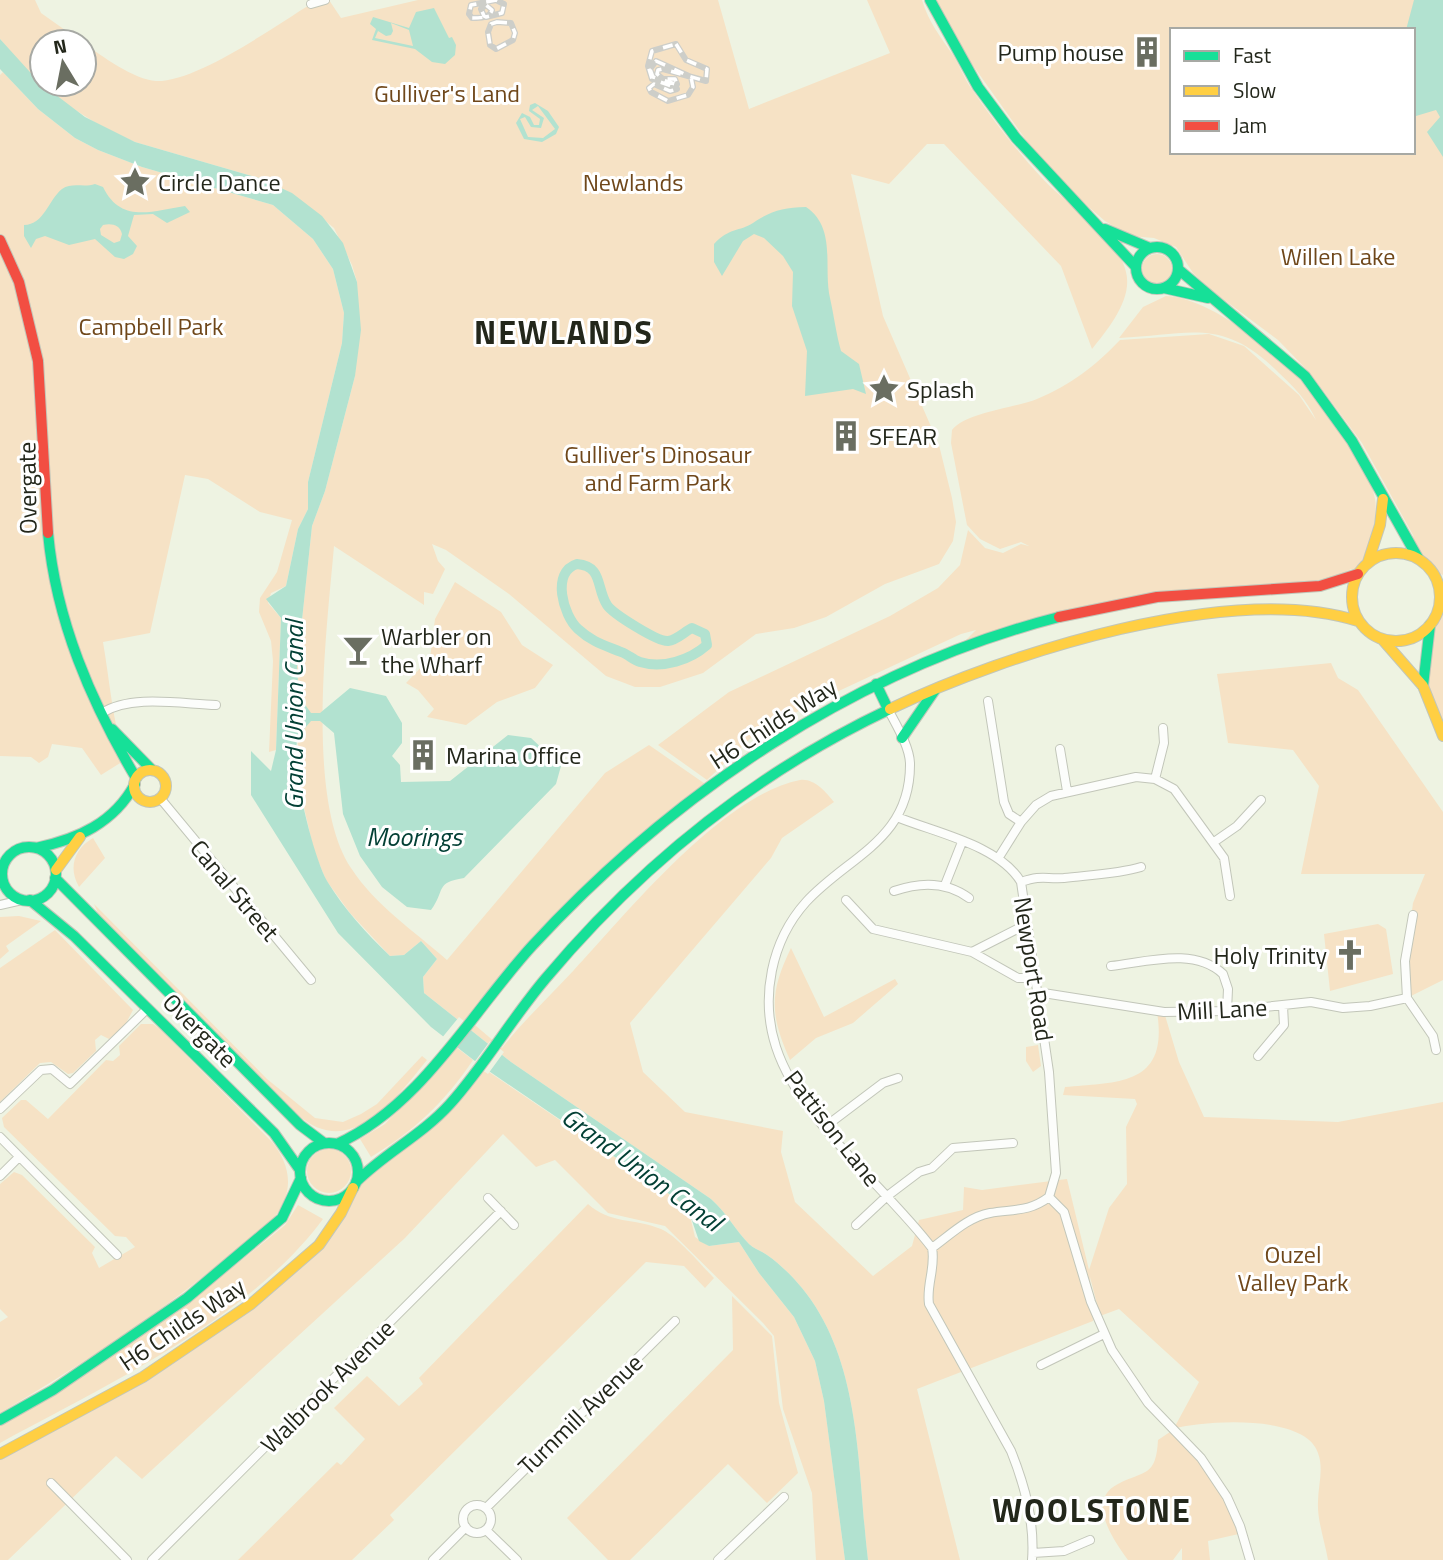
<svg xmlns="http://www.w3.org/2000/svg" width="1443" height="1560" font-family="'Titillium Web',sans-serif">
	<rect width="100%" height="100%" fill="#eef3e2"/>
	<path fill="#f6e2c5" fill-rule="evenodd" d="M0,0H35L41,13L82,42H42V84H84V43C101,56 135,80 156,81C197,82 275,26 311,4L329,0L341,18L418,0H718L749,109L890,53L867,0H922C929,23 940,36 953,55C960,66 964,78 971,88C992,119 1016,150 1041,177C1065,204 1118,236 1126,272C1133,299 1108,329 1092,349L1061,266L944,144H927L889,184L851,174L883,316L939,445L952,498L956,522L953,541L939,564L885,584L826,617L794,628L756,634L703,673L660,687H635L606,676L509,594L446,550L432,544L438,561L445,569L433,594L424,592V605L334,546C327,628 305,799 351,868C375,905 414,931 447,960L605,773L649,745L711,788L622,860L469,1020L502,1048C524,1020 550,996 574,970C627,913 721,796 800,780C814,778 826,792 834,802L782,838L771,858L630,1023L643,1072L685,1112L783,1131L781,1152L795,1202L873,1276L912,1246L919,1220L963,1210L964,1187L982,1190L1067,1179L1089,1270L1109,1208L1127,1184L1126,1127L1137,1104L1135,1099L1063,1095L1065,1087C1118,1082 1169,1086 1157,1012H1164L1179,1062L1204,1117L1338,1122L1443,1102V1560H1328C1325,1542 1317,1520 1318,1502C1318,1486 1324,1469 1318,1453C1306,1414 1205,1420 1173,1429L1201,1458L1243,1533L1208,1541L1210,1560H1182V1548L1173,1560H1128C1114,1541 1085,1500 1118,1484C1145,1470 1156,1477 1158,1440L1173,1430L1199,1382L1119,1309L1100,1316L1090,1277L1093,1321L917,1389L960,1560H868C857,1470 863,1363 802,1288C792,1276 780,1264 767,1255C762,1251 754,1249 749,1244C735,1230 727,1213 711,1199L511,1062L424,993L423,977L437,959L421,941L404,955L390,956L350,913L326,880L314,851L299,786L298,763L297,667L312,526L325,491L355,376L357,282L352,265L334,228L291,193L259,178L135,142L107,130L61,101L21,65L0,39Z
		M936,0H1443V575L1432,571L1418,558L1413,535L1362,443L1310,373L1278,340L1211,290L1193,273L1176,247L1154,238L1130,236L1105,221L1084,203L1033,150L962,50ZM1172,30H1413V152H1172Z
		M3,72L38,109L75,138L98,150L142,167L273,205L313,239L333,269L344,313L342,343L308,482V509L298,529L286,586L271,593L268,603L281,618L276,750L269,752L273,661L271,641L259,612L260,598L277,572L292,520L260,512L208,479L185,475L150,633L103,642C110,683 112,719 125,760L101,775L82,748L52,744L48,757L39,763L31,757L0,756V75Z
		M1142 269a15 15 0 1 1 30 0a15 15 0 1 1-30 0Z
		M1166,296C1239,300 1363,428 1375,499C1377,510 1374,524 1372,536C1370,549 1371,560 1361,570L1351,569L1338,576L1285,587L1105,605L959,647L976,630L961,634L813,703L752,737L707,780L658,745L729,692L890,616L938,588L960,565L968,530L985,548L1003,553L1021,544L1029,546L1021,542L1000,549L980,539L967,525L951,443L952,430C966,412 1015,408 1037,399C1071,385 1095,366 1120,340L1209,334L1244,346L1299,395L1316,420C1307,400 1294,387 1279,373C1222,316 1190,335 1119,338L1143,307Z
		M455,582L501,612L522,645L553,665L535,688L497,702L466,725L427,717L434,709L418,690L406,683L430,658L435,619Z
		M1443,613V736L1423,686L1430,625L1437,614Z
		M1331,663L1338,678L1358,690L1443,812V980L1407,998L1405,961L1413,903L1425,874H1301L1319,786L1293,750L1228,743L1217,674Z
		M93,838L105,858L79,887C68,868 74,849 93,838Z
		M94,904L267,1079L315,1118L343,1122L361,1114L377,1104L422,1056L427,1060C396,1098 351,1161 298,1115L98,913Z
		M19,916L41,921L6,946L9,951L0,959V917Z
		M1378,924L1386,929L1393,974L1330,991L1324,934Z
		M55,930L133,1010L125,1025L109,1039L101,1035L95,1040L96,1051L73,1073L68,1074L51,1062L40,1063L0,1102V968Z
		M791,948L824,1017L895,979L898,984L853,1023L816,1038L790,1060C770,1015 769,993 791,948Z
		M141,1024H153L160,1029L272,1142C286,1159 293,1180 284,1201C276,1222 253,1236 236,1250C162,1312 83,1364 0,1413V1322L8,1317L0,1309V1184L14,1172L22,1175L95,1247L92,1253L99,1268L135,1247L126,1237L115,1236L4,1127L2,1118L21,1100H26L48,1119L106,1060L113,1061L120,1055L119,1046Z
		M1038,1045L1041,1066L1033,1072L1026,1061V1047Z
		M456,1047L473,1060C445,1102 414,1131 371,1157L360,1139L385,1124Z
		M480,1066L678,1200L689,1212L695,1237L709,1246L739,1242L759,1273L794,1317L815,1361L824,1401L845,1560H816L812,1493L783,1409L774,1336L763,1323L665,1226L608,1213L555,1160L536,1167L503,1134L405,1238L142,1479L116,1456L8,1560H0V1454L102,1400L300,1264L356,1182L413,1139Z
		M307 1171a22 22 0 1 1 44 0a22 22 0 1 1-44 0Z
		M588,1204C610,1224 634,1218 661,1229C676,1235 701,1265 714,1278L705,1288L684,1266L646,1262L390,1515L394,1520L352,1560H238L337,1462L341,1465L365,1439L334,1408L367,1376L399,1406L423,1384L419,1378Z
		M298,1205L323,1219C249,1319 108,1384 0,1443V1426C102,1368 194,1300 285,1225Z
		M732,1296L772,1336L779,1403L798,1473L767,1503L728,1464L630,1560H608L567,1518L733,1350Z"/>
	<path fill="#b2e2d0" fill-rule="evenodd" d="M1414,0H1443V157L1427,132L1440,117L1436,110L1416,116L1413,110V30H1406Z
		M434,8L449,38L452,37L456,45L455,55L445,64L432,62L415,49L372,40L376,29L370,24L373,17L409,28L416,12ZM391,23L409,30L413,46L375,38L378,31L386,36L391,35L393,31Z
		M0,39L39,82L85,117L135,142L259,178L292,193L322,216L343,243L357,282L361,330L355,376L325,491L312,526L297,667L299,696L311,713H320L350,688L386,696L402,723V743L392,756L400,765L401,782L450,781L508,735L531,738L561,766L556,784L464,878C434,883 446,890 431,910L407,907L382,887L360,856L343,814L334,733L320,721H311C307,726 300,733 298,738C289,763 314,858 327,881C344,909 367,934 390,956L404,955L421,941L437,959L423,977L424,993L511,1062L711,1199C727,1213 735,1230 749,1244C754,1249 762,1251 767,1255C780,1264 792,1276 802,1288C863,1363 857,1470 868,1560H845L824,1401L815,1361L794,1317L759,1273L739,1242L709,1246L699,1241L689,1212L678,1200L480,1065L431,1027L338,933L251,795V751L271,771L276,750L281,618L266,599L286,586L298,529L308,509V482L342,343L344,313L333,269L313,239L273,205L142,167L98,150L75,138L38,109L0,69Z
		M535,103L548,111L559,127L556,134L542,142L524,139L516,123L522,113L530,117L534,125H539L540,119L529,111L530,105ZM538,106L555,129L543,138L528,137L520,119L525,117L531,127L541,128L544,118L532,110Z
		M95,184L103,187C121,224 152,211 185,206L190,212L167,223L153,214L134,215L128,236L137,246L133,254L124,259L115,257L95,239L69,245L45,236L36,239L31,248L24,236V225C44,225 49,199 62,189C72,182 84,188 95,184ZM103,225C112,223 120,225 122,234L120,241L114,243L101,235L100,229Z
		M806,207C837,228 823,267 830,298C834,316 836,333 841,351L859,364L866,394L853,389L805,396L807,351L792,306L793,272L783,256L764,238L754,234L743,241L722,276L714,262V244C730,227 739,232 753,223C772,210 783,208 806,207Z"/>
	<path fill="#eef3e2" d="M459,1017L473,1028L454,1049L441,1039Z
		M490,1041L504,1052L488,1074L473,1064Z"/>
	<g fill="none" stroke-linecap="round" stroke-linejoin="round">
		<path stroke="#b2e2d0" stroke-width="10" d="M577,564C603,566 596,588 607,605C613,614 658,642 668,641C677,640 684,632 692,628L705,634L707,645C690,660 663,669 640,662C633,660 628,654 621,652C604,645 592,642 578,629C563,615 551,572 577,564Z"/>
		<defs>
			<path id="street" d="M311,4L325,0
				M988,701L1004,802L1009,814L1021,822
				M888,709C896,725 909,745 910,763C911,840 848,856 806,902C771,941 760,998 776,1047C800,1121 886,1187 932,1248C936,1267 926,1285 929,1304L1011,1451C1025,1486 1035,1522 1032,1560
				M102,713C131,694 182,704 216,705
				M1060,749L1067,791
				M1155,779L1164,743L1163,728
				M160,798L311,980
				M897,817C936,833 999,845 1021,882L1049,1072L1056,1173L1049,1197C1029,1212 1014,1209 990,1213C968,1217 950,1235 932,1248
				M1214,842L1237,826L1261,800
				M999,857L1021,822L1036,805L1051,796L1136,777L1155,779L1174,789L1224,858L1230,896
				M0,878L2,874
				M1021,882C1042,875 1044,879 1064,878C1089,875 1118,874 1141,867
				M945,885L962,842
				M894,891C920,882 946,881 969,898
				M846,900L873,929L972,952L1018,978H1035
				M0,905L22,900
				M972,952L1027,924
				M1111,966C1147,962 1194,947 1223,974L1228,989L1227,1011
				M1037,992L1164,1012L1227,1011L1311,1002L1343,1008L1370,1006L1407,998L1405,961L1413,915
				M1407,998L1433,1036L1436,1050
				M1258,1056L1284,1025L1283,1006
				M0,1109L41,1070L52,1069L70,1084L148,1008
				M826,1126L883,1083L898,1078
				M0,1137L117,1255
				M0,1176L19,1157
				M1049,1197L1064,1212L1091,1302L1112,1350L1148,1403L1201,1458L1227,1497L1240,1526L1250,1560
				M488,1198L514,1225
				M856,1225L886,1197L919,1172L932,1168L953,1148L1013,1143
				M1041,1365L1104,1334
				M51,1483L127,1560
				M463 1519a14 14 0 1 1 28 0a14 14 0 1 1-28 0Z
				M486,1508L675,1321
				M486,1530L517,1560
				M1033,1553L1064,1551L1090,1540
				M152,1560L501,1211
				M433,1560L466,1527
				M718,1560L784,1497"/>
			<path id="fast" d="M930,0L978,87L1016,138L1136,267
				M1105,229L1150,248
				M1136 268a21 21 0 1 1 42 0a21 21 0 1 1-42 0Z
				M1178,269L1305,376L1352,441L1418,558
				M1164,288L1208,298
				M48,533C56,621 91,702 136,778
				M876,684L888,709
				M1423,686L1430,625
				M112,729L152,770
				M902,738L935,690
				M2 874a27 27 0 1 1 54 0a27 27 0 1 1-54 0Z
				M36,848C78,839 114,823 135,784
				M55,878L300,1125L324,1143
				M30,900L74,936L274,1133L300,1170
				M300 1172a29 29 0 1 1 58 0a29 29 0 1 1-58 0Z
				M337,1144C421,1106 471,1013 532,946C673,793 856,669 1059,617
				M356,1182C385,1153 422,1135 450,1104C485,1065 512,1018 546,978C641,865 757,772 890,709
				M0,1420L53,1390L187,1298L282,1218L301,1178"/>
			<path id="slow" d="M1352 597a44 44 0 1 1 88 0a44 44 0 1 1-88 0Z
				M1368,562L1380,525L1383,499
				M1382,639L1423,686L1443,736
				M890,709C1007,653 1232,581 1358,621
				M134 786a16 16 0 1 1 32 0a16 16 0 1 1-32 0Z
				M56,870L80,837
				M0,1454L143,1377L251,1304L319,1245L341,1213L353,1188"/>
			<path id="jam" d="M0,240L19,282L38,361L48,533
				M1059,617L1157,597L1320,586L1358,574"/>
		</defs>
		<use href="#street" stroke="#c2c6b9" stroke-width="10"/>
		<use href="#fast" stroke="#c2c6b9" stroke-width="12"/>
		<use href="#slow" stroke="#c2c6b9" stroke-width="12"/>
		<use href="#jam" stroke="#c2c6b9" stroke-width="12"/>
		<use href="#street" stroke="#fcfdfb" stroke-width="8"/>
		<use href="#fast" stroke="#16e098" stroke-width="10"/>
		<use href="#slow" stroke="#ffcf43" stroke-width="10"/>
		<use href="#jam" stroke="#f24e42" stroke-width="10"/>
		<defs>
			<path id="rail" d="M496,0L471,5L469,14L472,18C479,18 490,18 492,10L486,5L481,9L484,16L486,17L502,13L504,4L496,0
				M497,22L511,23L515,33L513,40L496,49L490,45L488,32L491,24Z
				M676,44L686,60L707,69L706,81L663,69L658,70L657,74L663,79H675L677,84L671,86L652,79L648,66L652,51Z
				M656,61L691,77L693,87L688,95L668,101L651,92L649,88L654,84L670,91L677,89L675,84L653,77L650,69Z"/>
		</defs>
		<use href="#rail" stroke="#cdcec9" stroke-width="6"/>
		<use href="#rail" stroke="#fff" stroke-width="3.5" stroke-dasharray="10" stroke-linecap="butt"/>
	</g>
	<defs>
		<symbol id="building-bare" viewBox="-9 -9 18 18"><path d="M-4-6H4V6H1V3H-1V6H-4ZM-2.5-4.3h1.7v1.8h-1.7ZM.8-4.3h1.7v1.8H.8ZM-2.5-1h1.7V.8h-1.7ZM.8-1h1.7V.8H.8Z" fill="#6a6e61" stroke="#fff" stroke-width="2.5" paint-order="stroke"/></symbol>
		<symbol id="sight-bare" viewBox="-9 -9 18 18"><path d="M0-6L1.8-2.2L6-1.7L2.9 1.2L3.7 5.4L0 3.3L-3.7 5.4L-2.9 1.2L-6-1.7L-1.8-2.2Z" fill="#6a6e61" stroke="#fff" stroke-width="2.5" paint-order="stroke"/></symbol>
		<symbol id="bar-bare" viewBox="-9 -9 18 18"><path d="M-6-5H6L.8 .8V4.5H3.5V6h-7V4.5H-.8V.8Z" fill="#6a6e61" stroke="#fff" stroke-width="2.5" paint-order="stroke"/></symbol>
		<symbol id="church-bare" viewBox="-9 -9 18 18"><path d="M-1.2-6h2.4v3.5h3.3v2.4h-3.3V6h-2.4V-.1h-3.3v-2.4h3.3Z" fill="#6a6e61" stroke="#fff" stroke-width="2.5" paint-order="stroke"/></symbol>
	</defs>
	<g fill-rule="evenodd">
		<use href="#building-bare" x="1125" y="30" width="44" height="44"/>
		<use href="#sight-bare" x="113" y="160" width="44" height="44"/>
		<use href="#sight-bare" x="862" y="367" width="44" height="44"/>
		<use href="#building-bare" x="824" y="414" width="44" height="44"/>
		<use href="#bar-bare" x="336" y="628" width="44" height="44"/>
		<use href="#building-bare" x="401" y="733" width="44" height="44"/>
		<use href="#church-bare" x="1328" y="933" width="44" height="44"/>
	</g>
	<g text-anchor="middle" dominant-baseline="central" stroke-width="6" stroke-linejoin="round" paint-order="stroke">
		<g font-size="24" fill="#23271b" stroke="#fff" text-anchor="start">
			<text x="1124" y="52" text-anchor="end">Pump house</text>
			<text x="158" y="182">Circle Dance</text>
			<text x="907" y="389">Splash</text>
			<text x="869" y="436">SFEAR</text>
			<text x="381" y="636">Warbler on<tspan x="381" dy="28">the Wharf</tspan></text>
			<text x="446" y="755">Marina Office</text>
			<text x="1327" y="955" text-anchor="end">Holy Trinity</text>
		</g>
		<g font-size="24" fill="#6f471a" stroke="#fff">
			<text x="447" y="93">Gulliver's Land</text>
			<text x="633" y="182">Newlands</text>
			<text x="1338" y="256">Willen Lake</text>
			<text x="151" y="326">Campbell Park</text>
			<text x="658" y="454">Gulliver's Dinosaur<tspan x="658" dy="28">and Farm Park</tspan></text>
			<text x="1293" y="1254">Ouzel<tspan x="1293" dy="28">Valley Park</tspan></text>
		</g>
		<g font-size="24" fill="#23271b" stroke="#fff">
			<text transform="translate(27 488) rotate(-91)">Overgate</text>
			<text transform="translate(773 723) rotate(-33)">H6 Childs Way</text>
			<text transform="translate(235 890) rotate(50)">Canal Street</text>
			<text transform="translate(1034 969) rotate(81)">Newport Road</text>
			<text transform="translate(1222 1009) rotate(-3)">Mill Lane</text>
			<text transform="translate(200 1030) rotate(45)">Overgate</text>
			<text transform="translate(833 1128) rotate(52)">Pattison Lane</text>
			<text transform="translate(182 1324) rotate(-34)">H6 Childs Way</text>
			<text transform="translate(327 1386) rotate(-45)">Walbrook Avenue</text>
			<text transform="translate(580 1414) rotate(-44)">Turnmill Avenue</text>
		</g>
		<g font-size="26" font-style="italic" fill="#034035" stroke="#fff">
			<text transform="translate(293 715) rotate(-90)">Grand Union Canal</text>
			<text x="414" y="836">Moorings</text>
			<text transform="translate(642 1169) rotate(36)">Grand Union Canal</text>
		</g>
		<g font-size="32" font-weight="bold" letter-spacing="2" fill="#23271b" stroke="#fff">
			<text x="564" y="332">NEWLANDS</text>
			<text x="1092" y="1510">WOOLSTONE</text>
		</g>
	</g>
	<rect x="1170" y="28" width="245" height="126" fill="#ffffff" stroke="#a7a9a4" stroke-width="2"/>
	<rect x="1184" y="51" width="35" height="10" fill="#16e098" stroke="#a7a9a4" stroke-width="2"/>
	<text x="1233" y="63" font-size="21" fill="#23271b">Fast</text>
	<rect x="1184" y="86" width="35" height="10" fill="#ffcf43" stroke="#a7a9a4" stroke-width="2"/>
	<text x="1233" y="98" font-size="21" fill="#23271b">Slow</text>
	<rect x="1184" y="121" width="35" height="10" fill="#f24e42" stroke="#a7a9a4" stroke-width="2"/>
	<text x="1233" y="133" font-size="21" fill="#23271b">Jam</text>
	<g transform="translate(63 63) rotate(350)"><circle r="33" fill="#ffffff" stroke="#a7a9a4" stroke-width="2"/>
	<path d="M0-5L12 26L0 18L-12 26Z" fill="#6a6e61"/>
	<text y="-10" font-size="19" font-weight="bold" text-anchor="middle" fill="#23271b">N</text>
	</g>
</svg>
